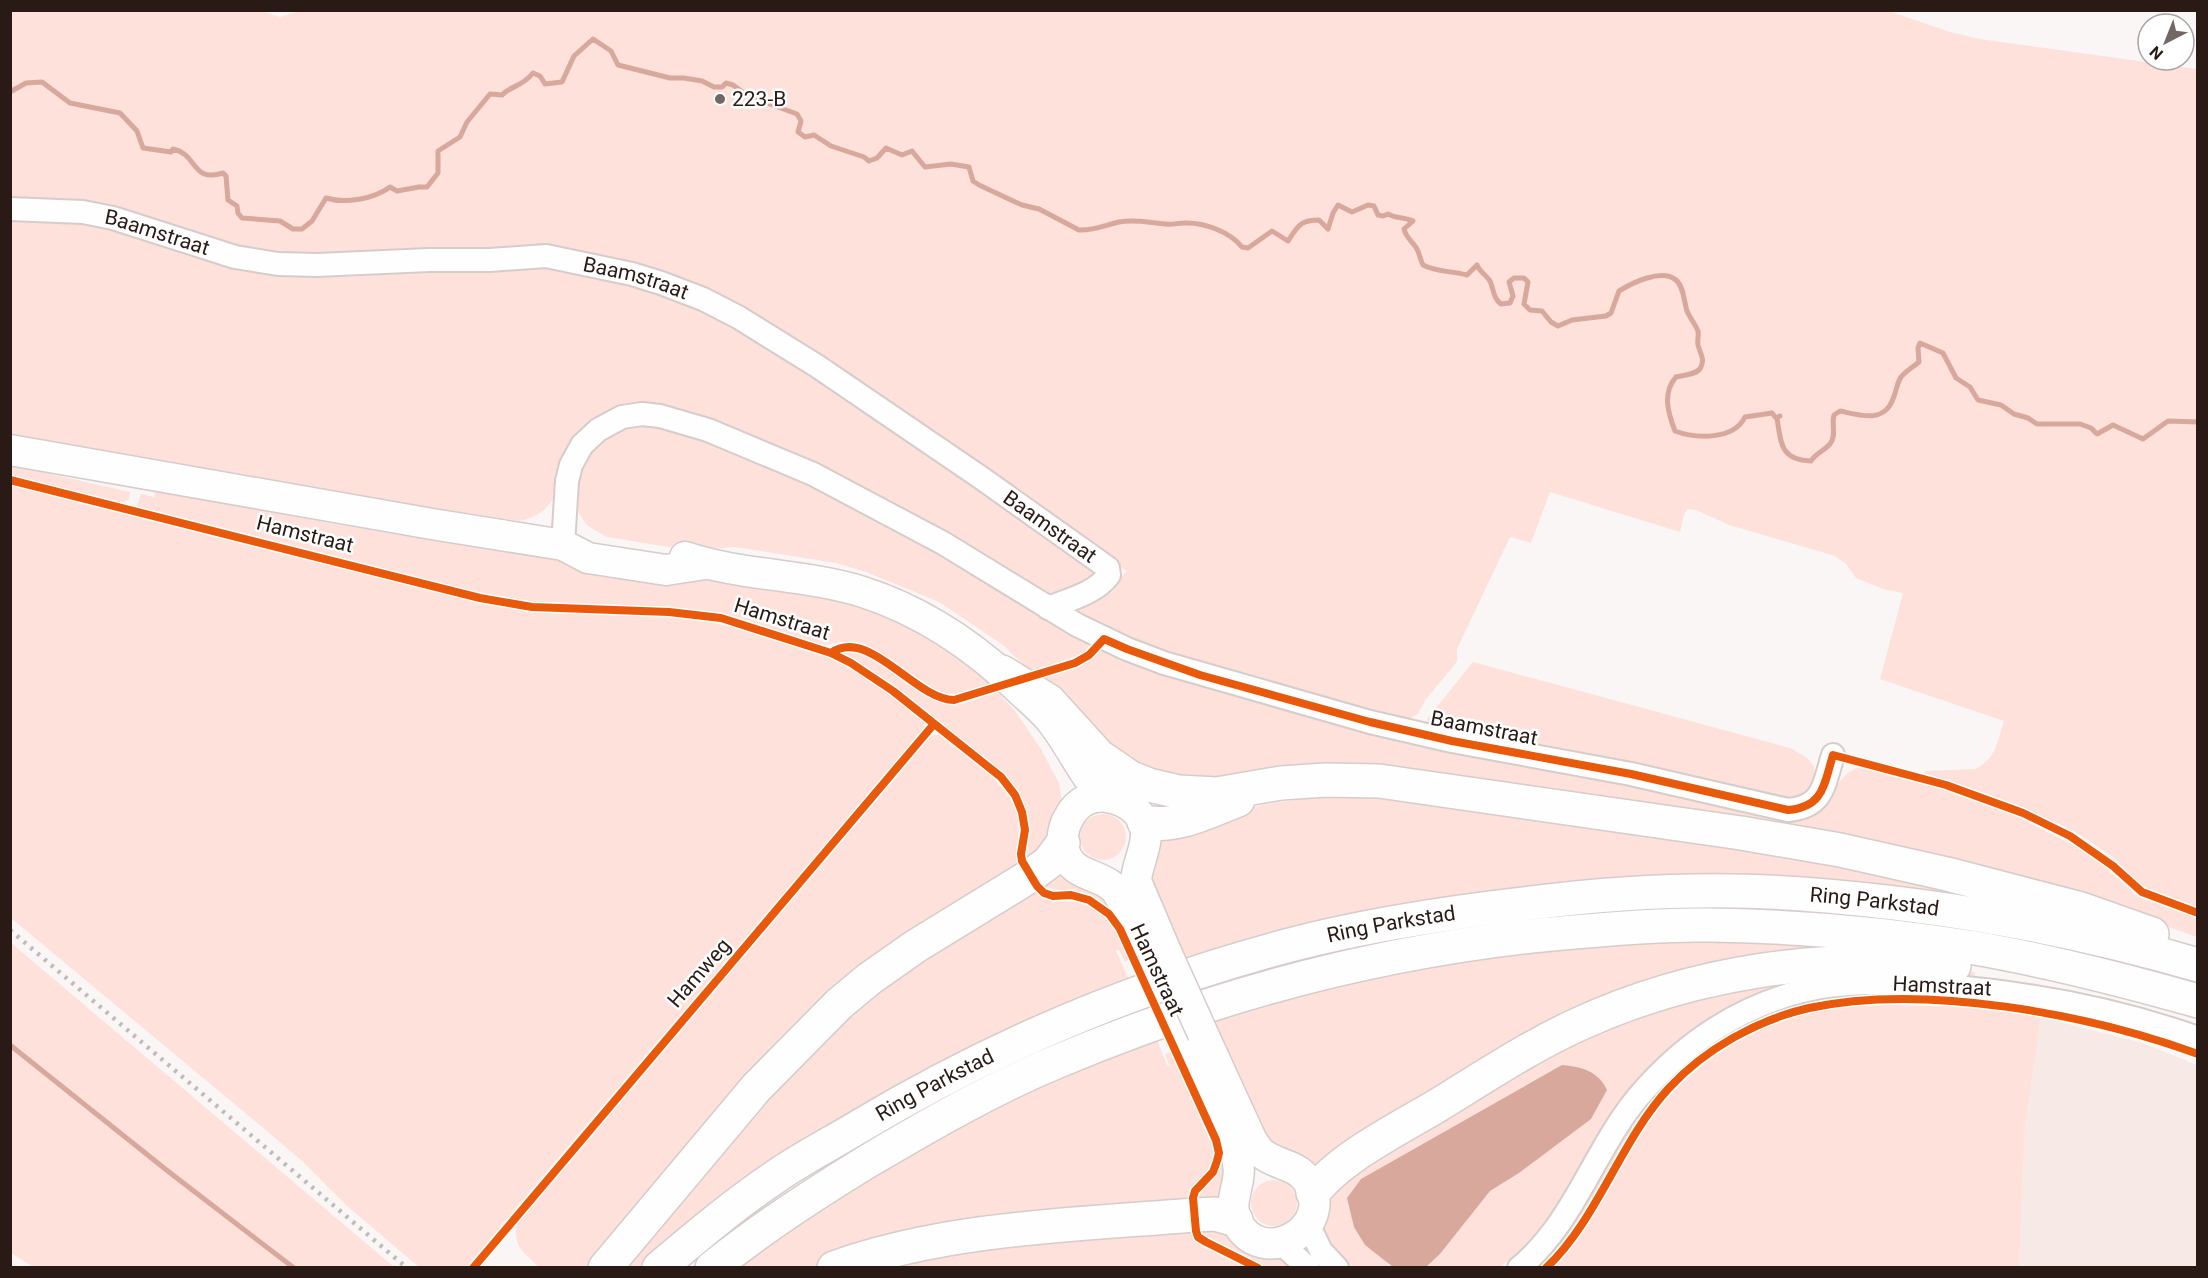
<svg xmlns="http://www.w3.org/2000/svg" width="2208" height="1278" font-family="Roboto,sans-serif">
	<rect width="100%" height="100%" fill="#fbf6f6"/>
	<path fill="#f6e9e6" d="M2041,1017L2143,1043L2197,1065V1267L2019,1268L2025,1127Z"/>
	<path fill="#fde1da" d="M259,10L280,17L302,10H1886L1950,32L1980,39L2197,69V906L2178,902L2144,889L2114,858L2088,840L2066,827L1983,793L1925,774V771L1976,769C1997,756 1997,743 2004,721L1880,679L1903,593L1883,589L1856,578L1846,564L1835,556L1729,525L1696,510L1688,509L1684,514L1680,532L1550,492L1531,543L1510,537L1457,649V661L1452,668L1426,699L1418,714L1407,720L1161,654L1070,610L1108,591L1127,571L646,268L601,256L560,250L312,258L232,247L72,207L54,199L11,200V11Z
		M10,214L80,216L260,271L344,277L558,265L597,271L729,318L1090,561L1096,575C1087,585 1056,595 1042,593L956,541L626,407L555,496C546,511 536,518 519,521L146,464L11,440Z
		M643,424L665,426L694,435L861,506L1089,641L1088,648C1078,659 1060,658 1054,668L1057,672C1076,674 1088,659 1102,649L1158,669L1820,810C1834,796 1838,774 1859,767L1943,789L2004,810L2071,844L2099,862L2138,897L2197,917V937L2154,922L1836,848L1250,783L1137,774L1003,645L939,602L866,572L836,563L735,547L693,551L607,537C601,533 593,530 587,525C562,499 582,453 608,436C618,429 631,426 643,424Z
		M11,465L130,492L129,499L122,503L11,475Z
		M10,484L491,604L550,612L682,617L745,629L832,658L848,666L892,696L920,718L924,723V728L513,1211L468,1267H419L347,1206L302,1161L268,1132L11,918Z
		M156,486L263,506L323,522L580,564L687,575L809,594L880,613L909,626L958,655L982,676L1015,711L1041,749L1059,783L1062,802L1052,838L1029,862C1025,854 1029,847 1029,838C1031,809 1017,789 998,770L894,686L843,653L848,650L866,655L942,703C955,706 971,705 979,695L978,691L973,690L959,695L943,694L866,645L854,642H840L822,646L750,621L710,612L686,609L546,604L477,593L137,507L141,494L154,497Z
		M1473,662L1790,748C1815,761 1821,767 1809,794L1790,800L1428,726L1427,719Z
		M934,735H939C966,757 1011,783 1018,819C1021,835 1014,850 1019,866L946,920L597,1267H539C522,1251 513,1247 517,1222L900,773L928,738Z
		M1318,797H1378L1717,837L2065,911L1753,882L1184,965L1146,891L1153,836L1266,804Z
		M1080 837a23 23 0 1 1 46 0a23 23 0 1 1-46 0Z
		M1062,865L1097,887L1114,913L1102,902L1081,893L1046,888L1043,885Z
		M1030,883C1048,913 1069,892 1096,910C1113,922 1121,942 1129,960L1125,962L1119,950L1116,951L1130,982L696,1224L642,1267L612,1268L847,1006Z
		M1610,938L1859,944L1679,982L1316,1175L1265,1143L1209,1020L1280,989Z
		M10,942L394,1267L35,1268L11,1253Z
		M1927,968L1975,972L1974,979L1928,975L1708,1021L1572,1184L1530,1242L1500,1267H1426L1440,1254L1490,1191L1519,1173L1602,1103L1387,1264L1393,1267H1345L1320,1230L1326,1192L1549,1047L1730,979Z
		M1889,1005L1964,1007L2041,1017L2025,1127L2019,1267H1553C1588,1228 1609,1181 1638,1137C1682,1068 1752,1020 1834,1008C1852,1005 1871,1006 1889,1005Z
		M1157,1040L1167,1065L1170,1067L1165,1054L1171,1052L1213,1149C1215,1177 1189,1178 1188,1202L820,1267L729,1268L829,1195L1059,1068Z
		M1630,1126L1633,1128C1604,1176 1579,1228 1540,1267L1535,1268L1596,1183Z
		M1223,1150L1230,1151L1224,1206L1198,1199C1204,1178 1222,1183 1223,1150Z
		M1251 1203a23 23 0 1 1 46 0a23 23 0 1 1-46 0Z
		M1206,1220L1275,1253L1300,1267H1266L1246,1257L1247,1255L1245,1253L1243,1256C1229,1249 1209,1243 1201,1230Z
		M1190,1229L1199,1244L1248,1267L860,1268L947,1246Z"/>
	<path fill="#d8a89d" d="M1562,1065C1582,1067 1598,1071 1607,1090L1591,1119L1519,1173L1490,1191L1440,1254L1426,1267H1393L1365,1245L1354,1227L1347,1198L1361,1179Z"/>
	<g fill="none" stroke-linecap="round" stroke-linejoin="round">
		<path stroke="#d8a89d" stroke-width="5" d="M10,92L26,83L42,82L70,103L120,113L137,131L143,148L171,152L173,149C198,154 191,183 223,173L226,176L228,200L237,206L238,213L242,218L280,221L293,229H302L312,221L326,198C345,204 374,199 390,187L397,191L419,187H427L438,173V151L460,137L467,122L490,94L502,95C510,86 522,87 533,73L540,76L545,84L562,82L574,56L593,39L611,51L618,65L670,78H684L702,81L714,87H722L726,83L733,85L748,96L797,114L801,121L798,132L805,137L814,135L831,146L864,157L869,161L877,158L886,148L902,155L912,151L925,167L951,164L969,167L973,181L979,185L1022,205L1039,209L1079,230C1092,231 1106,225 1119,222C1136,219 1150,223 1166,224C1172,225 1178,223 1184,223C1204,222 1230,232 1242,247L1248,248L1272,231L1288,241C1298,226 1300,220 1319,220L1328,229L1333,213L1338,205L1352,212L1368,205L1374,206L1378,215L1383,216L1388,214C1397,219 1405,217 1413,221L1404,229C1406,237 1410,239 1415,246C1419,250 1420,260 1423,265C1436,272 1452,271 1467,275L1477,265C1480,272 1486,275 1490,281C1494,290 1493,298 1501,304L1510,303L1513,296L1509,282L1514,278H1524L1528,282L1524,304L1530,310L1542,311L1551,322L1558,326L1572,320L1606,316L1611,313L1619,291C1632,283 1662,268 1676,280C1684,287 1684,302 1687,311C1690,318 1695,324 1698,331C1699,336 1697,340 1698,345C1700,353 1705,359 1701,367C1698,375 1683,375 1676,377C1662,393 1668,413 1675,431C1696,439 1734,440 1745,417L1772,413L1776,418L1780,416L1777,418C1781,443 1780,460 1811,461C1816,453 1824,451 1830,444C1837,436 1831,424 1834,415L1840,411C1859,415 1884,424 1893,399C1896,392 1897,383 1901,377C1906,371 1913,367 1919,362L1918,348L1920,343L1943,353L1956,378L1970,387L1978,400L2001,405L2014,414L2028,418L2037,424H2080L2091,428L2097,434L2113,425L2143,439L2168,421L2198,422
			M10,1045L169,1172L294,1268"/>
		<defs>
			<g id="minor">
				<path id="s1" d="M10,209L83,212L113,218L235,257L278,264L317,265L429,260H490L546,256L632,274L661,283L703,299L738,317L817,366L980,477L1108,568L1109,575C1096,593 1068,600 1048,608"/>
				<path d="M563,545L567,481L571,465L582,445L598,430L622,417L642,414L660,416L708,430L813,474L943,543L1077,625L1127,649L1164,663L1370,722L1452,741L1631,774L1788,810C1824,807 1824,784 1833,755"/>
				<path d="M1308,1224L1321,1251L1337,1268"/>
				<path d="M1281,1243L1308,1268"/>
				<path d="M1519,1268C1574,1223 1594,1150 1638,1097C1677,1051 1724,1016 1782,997C1833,979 1891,982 1944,986C2030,993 2116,1009 2198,1038"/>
			</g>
			<path id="major" d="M10,450L432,524L563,545L588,558L666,570L705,564
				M685,557C742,576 805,574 863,592C925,612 977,648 1023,693C1032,701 1041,709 1049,718C1070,743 1081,773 1103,796
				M1150,961C1143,946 1123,896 1113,887C1097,873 1071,876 1064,850C1061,841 1063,828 1068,819C1072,811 1078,804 1086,800C1109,789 1144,806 1146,832C1147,848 1137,864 1136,881L1167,954
				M1186,1041L1236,1152C1238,1161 1240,1170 1238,1179C1236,1193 1230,1205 1236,1220C1260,1272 1339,1228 1307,1180C1297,1165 1278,1165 1264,1155C1259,1152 1256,1146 1252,1141L1203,1034"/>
			<g id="highway">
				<path d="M1002,672L1049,701L1099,756L1131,778L1149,785L1179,792L1217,794L1281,783L1326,780L1379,781L1741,833L1840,850L1947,874L2081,909L2152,934"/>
				<path d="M1144,822C1175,829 1209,811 1238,800"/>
				<path d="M1313,1193C1340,1158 1396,1130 1435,1107C1481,1079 1527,1048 1577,1025C1694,971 1826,953 1954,966"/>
				<path d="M605,1268L756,1088L839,1004L869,979L916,946L1030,876L1049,862L1063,843"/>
				<path id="s2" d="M659,1268C697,1236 735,1204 775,1177C802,1158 832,1143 860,1126C994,1046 1138,985 1290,945C1366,925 1446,913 1524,904C1616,892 1709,887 1802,894C1936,904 2069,927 2198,965"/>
				<path d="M712,1268C761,1228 814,1194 868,1161C929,1125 991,1089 1056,1062C1224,991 1393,947 1574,932C1618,928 1664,924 1708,925C1797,926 1887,934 1975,948C2050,961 2124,980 2198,1001"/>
				<path d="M834,1268C948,1227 1075,1225 1194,1215L1215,1214L1236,1220"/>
			</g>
		</defs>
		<use href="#minor" stroke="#d6ccca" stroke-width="26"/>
		<use href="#major" stroke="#d6ccca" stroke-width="33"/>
		<use href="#highway" stroke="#d6ccca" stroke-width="36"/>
		<use href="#minor" stroke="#fefefe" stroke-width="22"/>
		<use href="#major" stroke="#fefefe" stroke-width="30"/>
		<use href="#highway" stroke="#fefefe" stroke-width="33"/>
		<path stroke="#bebbba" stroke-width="4.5" stroke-dasharray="3 6" stroke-linecap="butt" d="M10,930L407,1268"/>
		<defs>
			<path id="major-bridge" d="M1167,954L1203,1034"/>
		</defs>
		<use href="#major-bridge" stroke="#d6ccca" stroke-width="33" stroke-linecap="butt"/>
		<use href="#major-bridge" stroke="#fefefe" stroke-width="30"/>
		<defs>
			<path id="cycleway" d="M10,480L480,598L532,607L669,612L721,618L831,653L851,663L893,691L1001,777L1015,795L1022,812L1025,830L1021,854L1022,861L1037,886L1044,893L1053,896L1071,895L1089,900L1109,914L1120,929L1216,1140L1219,1153L1217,1161L1213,1172L1195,1191L1193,1198L1196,1231L1198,1237L1206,1242L1258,1268
				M831,653C869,626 915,700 954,700L1075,663L1089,655L1104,639L1127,649L1200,675L1370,722L1452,741L1631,774L1788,810C1824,807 1824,784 1833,755L1946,785L2023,813L2070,836L2113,866L2142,892L2198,913
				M473,1268L934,724
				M1546,1268C1598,1219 1620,1141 1669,1088C1705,1049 1757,1020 1809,1008C1924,983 2088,1014 2198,1054"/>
		</defs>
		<use href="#cycleway" stroke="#fff" stroke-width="11"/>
		<use href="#cycleway" stroke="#e8590c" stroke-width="8"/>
	</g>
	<circle fill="#726764" stroke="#fff" stroke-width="2" cx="720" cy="99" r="6"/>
	<g text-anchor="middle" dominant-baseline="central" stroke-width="5" stroke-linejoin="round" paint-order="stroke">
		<g font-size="21" fill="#291a16" stroke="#fff" text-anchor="start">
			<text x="732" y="99">223-B</text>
		</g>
		<g font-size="21" fill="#291a16" stroke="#fff">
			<text stroke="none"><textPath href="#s1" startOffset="150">Baamstraat</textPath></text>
			<text stroke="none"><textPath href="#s1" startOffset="636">Baamstraat</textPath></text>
			<text stroke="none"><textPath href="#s1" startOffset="1122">Baamstraat</textPath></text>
			<text transform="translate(305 534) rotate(14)">Hamstraat</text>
			<text transform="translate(782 619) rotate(17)">Hamstraat</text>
			<text transform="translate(1484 728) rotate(11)">Baamstraat</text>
			<text stroke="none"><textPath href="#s2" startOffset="1304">Ring Parkstad</textPath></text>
			<text stroke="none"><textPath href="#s2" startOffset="818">Ring Parkstad</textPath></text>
			<text transform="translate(1157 970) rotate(65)">Hamstraat</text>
			<text transform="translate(699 973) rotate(-49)">Hamweg</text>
			<text transform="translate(1942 986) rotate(3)">Hamstraat</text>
			<text stroke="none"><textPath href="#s2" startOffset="332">Ring Parkstad</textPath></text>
		</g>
	</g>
	<rect width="2208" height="1278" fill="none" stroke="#291a16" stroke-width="24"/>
	<g transform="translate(2166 42) rotate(222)"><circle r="28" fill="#ffffff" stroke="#a9a3a2" stroke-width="1.5"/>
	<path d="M0-4.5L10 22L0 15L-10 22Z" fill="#726764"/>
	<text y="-9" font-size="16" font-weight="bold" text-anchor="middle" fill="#291a16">N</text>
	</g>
</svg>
